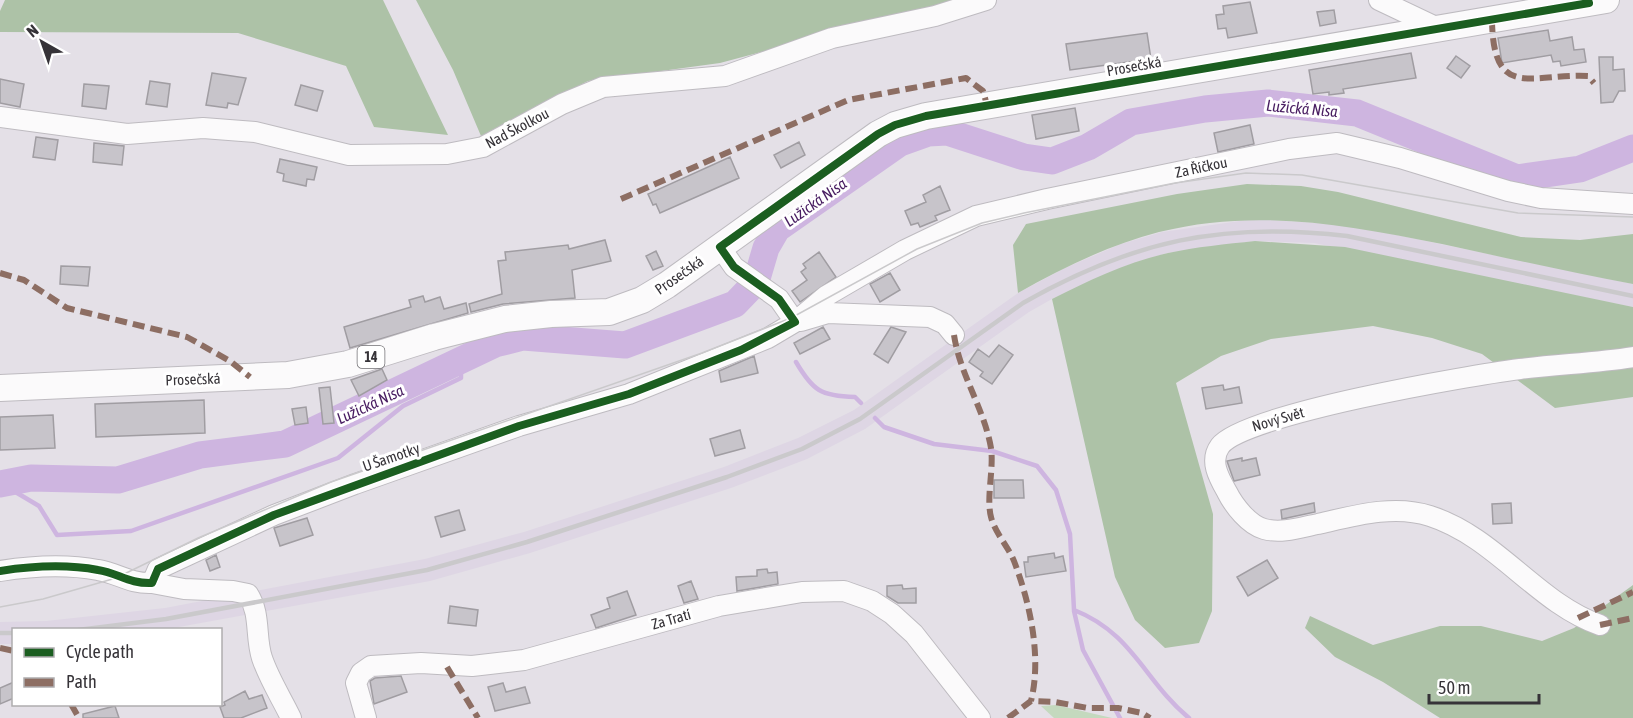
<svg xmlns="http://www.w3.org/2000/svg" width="1633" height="718" font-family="'Asap Condensed',sans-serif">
	<rect width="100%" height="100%" fill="#e4e0e7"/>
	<path fill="#ded6e4" d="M1254,219L1349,225L1633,284V307L1314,243L1255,241L1167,253L1128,265L1052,299L1029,312L865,429L807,459L731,488L530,553L430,581L168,629L14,630L13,644H0V622L46,621L165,608L425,559L524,532L724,467L798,438L854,410L1018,293L1065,268L1121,244L1162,232Z"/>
	<path fill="#c4d9be" d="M1056,705L1112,718H1054L1041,706Z"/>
	<path fill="#adc2a7" d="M5,0H383L448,135L374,127L346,66L238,33L0,32V11Z
		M416,0H954L720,63L588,81L481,136L453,70Z
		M1247,184L1301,186L1338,192L1521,237L1580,240L1633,234V284C1569,272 1506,258 1442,244C1345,225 1257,208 1159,232C1109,245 1062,268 1018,293L1013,245L1026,224L1177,194Z
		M1255,241L1345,247L1633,307V397L1555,408L1482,354L1432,338L1373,326L1271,339L1221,356L1176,383L1213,514L1212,611L1199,643L1165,648L1135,620L1115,577L1052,299C1088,281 1127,262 1168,253C1196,247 1226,244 1255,241Z
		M1633,585V718H1440L1383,682L1335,657L1305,628L1310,616L1373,645L1440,626H1481L1542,641L1574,628Z"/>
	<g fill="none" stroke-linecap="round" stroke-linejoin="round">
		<path stroke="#ceb5e0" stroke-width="4.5" d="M796,362C813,391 821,396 855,397L861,403
			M875,418L884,427L934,444L992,451L1037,466L1056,490L1070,534L1074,610C1133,633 1145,682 1189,718
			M2,484L39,506L57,535L131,531L338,458L403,406L461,378V360
			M1074,611L1083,650L1120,718"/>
		<path stroke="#ceb5e0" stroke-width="27" d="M0,484L31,478L118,480L200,455L285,444L495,344L523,337L625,345L735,304L756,282L766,248L777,229L900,143L928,133L947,132L1024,157L1052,161L1088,147L1131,122L1205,109L1268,103L1357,113L1517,178L1580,169L1633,148"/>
	</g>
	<path fill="#c7c4ca" stroke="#a09da2" stroke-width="1.5" d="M1250,2L1257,33L1228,38L1226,28L1218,29L1216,15L1224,14L1223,6Z
		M1334,10L1336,23L1320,26L1317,12Z
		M1548,30L1550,41L1572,37L1574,50L1584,49L1586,62L1561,66L1560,61L1553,62L1551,55L1502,63L1498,38Z
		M1147,33L1151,59L1070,70L1066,44Z
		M1411,53L1416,78L1343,89L1344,93L1329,95V92L1313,94L1309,70Z
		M1456,56L1470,66L1461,78L1447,68Z
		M1599,57H1613V70L1624,69L1625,91H1619L1613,102L1601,103Z
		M212,73L246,78L238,105L228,103L227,108L206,105Z
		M0,79L24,84L20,107L0,103Z
		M150,81L170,84L167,107L146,104Z
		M84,84L109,86L106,109L82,106Z
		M301,85L323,91L317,111L295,105Z
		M1075,108L1079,131L1036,139L1032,115Z
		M1250,125L1254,144L1218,152L1214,133Z
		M36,137L58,140L55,160L33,157Z
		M799,142L805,155L781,168L774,155Z
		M94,143L124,146L122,165L93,162Z
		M730,157L739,178L660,213L656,204L653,205L648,194Z
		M280,159L317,167L314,180L307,179L306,186L283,181L284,174L277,172Z
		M940,186L950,210L935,216L937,220L920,227L918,223L911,225L905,211L926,202L923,195Z
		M605,240L611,261L572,270L575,298L503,304L471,312L469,304L502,294L498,261L506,260L505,252L568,245L569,249Z
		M656,251L663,266L653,270L646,256Z
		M819,252L836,277L800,302L792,291L807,280L801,272L806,268L803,264Z
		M61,266L90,267L88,286L60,284Z
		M890,273L900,290L880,302L870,284Z
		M423,296L425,302L440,297L444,309L466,303L468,313L350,348L344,327L411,307L409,300Z
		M823,327L830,339L800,354L794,343Z
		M891,327L906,332L888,363L874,354Z
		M999,345L1013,355L992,384L980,376L983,372L969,362L978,349L989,357Z
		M754,356L758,373L721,382L719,371Z
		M382,369L387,380L359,396L351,380Z
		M1223,385L1224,390L1239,387L1242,403L1206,409L1202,388Z
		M330,387L334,423L323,424L319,388Z
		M204,400L205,433L96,437L95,404Z
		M306,407L308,423L295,425L292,409Z
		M53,415L55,448L0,450V417Z
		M740,430L745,448L715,456L710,439Z
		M1242,458V461L1256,458L1260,475L1234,481L1227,461Z
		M994,480H1023L1024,498H994Z
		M1314,503L1315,512L1282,519L1281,510Z
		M1511,503L1512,523L1493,524L1492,504Z
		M459,510L465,530L441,537L435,517Z
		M307,518L313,535L280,546L274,528Z
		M1054,553L1055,558L1063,556L1066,571L1026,577L1024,562H1028V557Z
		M216,555L220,567L210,571L206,560Z
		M1267,560L1278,578L1248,596L1237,577Z
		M767,569L768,573L777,572L778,584L737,591L736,577L757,576V570Z
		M691,581L698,599L684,603L678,586Z
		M902,585L903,589L916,588V603H898L887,596V586Z
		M627,591L636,615L596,628L591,615L610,608L607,598Z
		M450,606L478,610L476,626L448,623Z
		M401,676L407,692L374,704L370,681L375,678Z
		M14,682V698L0,704V688Z
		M503,683L506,692L525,687L530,703L495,711L488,687Z
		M245,691L249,699L262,695L267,708L241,718H224L220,707L225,705L224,702Z
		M115,706L119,718H83V714Z"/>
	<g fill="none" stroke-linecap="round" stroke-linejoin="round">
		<defs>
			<path id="minor" d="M1379,0L1440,29
				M0,117L127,134L203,128L255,132L349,155L447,154L483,147L562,104L603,87L725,76L832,38L935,16L986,0
				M720,247L734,267L779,299L795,322
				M801,321L828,313L930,317L945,324L954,335
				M0,571C32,566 66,564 98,570C118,573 129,584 152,583L158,569L274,515L355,484L519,426L629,394L768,338L795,322L826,296L905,250L976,216L1047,199L1289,149L1337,143L1400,158L1508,191L1541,198L1633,204
				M152,583L184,589L233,591L248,594C261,614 255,637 262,658C269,679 282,699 291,718
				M1600,625C1538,604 1496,537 1430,516C1394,504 1353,516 1318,524C1302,527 1282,534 1264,529C1249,525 1234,506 1227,492C1219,478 1209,461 1220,446C1243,414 1472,375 1520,369C1558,364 1596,363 1633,357
				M366,718L356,683L361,673L371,666L421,663L472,666L524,660L719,606L802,592L844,591L872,601L892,614L914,634L980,718"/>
			<path id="major" d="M0,388L288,375L348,364L434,337L505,319L551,314L609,312L642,300L667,285L878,134L895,125L926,116L1606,0"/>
		</defs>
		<use href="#minor" stroke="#bebbc0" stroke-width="22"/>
		<use href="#major" stroke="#bebbc0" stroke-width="28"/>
		<use href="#minor" stroke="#fbfafb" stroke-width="20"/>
		<use href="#major" stroke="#fbfafb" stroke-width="26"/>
		<path stroke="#cac9cb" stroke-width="1.5" d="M0,607L43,599L116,578L198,538L331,482L702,353L791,318L917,249L982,223L1024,213L1175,183L1246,173L1302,175L1518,213L1633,217"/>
		<path stroke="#cac9cb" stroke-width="4.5" d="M78,630L166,619L427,570L527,542L727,477L802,449L860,419L1023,303C1132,241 1223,221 1347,236L1633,296
			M0,633H14"/>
		<path stroke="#8d6e63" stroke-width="6" stroke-dasharray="12 6" stroke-linecap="butt" d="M1492,20C1493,102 1533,73 1588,76L1594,83
			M621,199L848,100L966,78L983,91L987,105
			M0,273L24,280L67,308L187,337L230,361L250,377
			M954,335C960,375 984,408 991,448C994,469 986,498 991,517C995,533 1008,546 1014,561C1030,603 1042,657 1031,701
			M1578,618L1633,592
			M1600,625L1633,618
			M0,648L14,651
			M447,667L478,718
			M71,704L79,718
			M1008,718L1031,701L1055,702L1088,708H1118L1142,713L1150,718"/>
		<defs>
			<path id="cycleway" d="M0,571C32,566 66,564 98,570C118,573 129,584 152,583L158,569L274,515L519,426L629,394L741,350L795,322L779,299L734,267L720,247L878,134L895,125L926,116L1589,3L1588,0"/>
		</defs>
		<use href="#cycleway" stroke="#fff" stroke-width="11"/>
		<use href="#cycleway" stroke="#1b5e20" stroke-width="8"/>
	</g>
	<g text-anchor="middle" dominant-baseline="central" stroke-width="6" stroke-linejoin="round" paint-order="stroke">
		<rect fill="#fff" stroke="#727074" stroke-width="1.5" x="357.5" y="346" width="27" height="22" rx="4.5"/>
		<g font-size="14" font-weight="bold" fill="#363338">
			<text x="371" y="357">14</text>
		</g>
		<g font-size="15" fill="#363338" stroke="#fff">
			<text transform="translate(1134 66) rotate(-10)">Prosečská</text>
			<text transform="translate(517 128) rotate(-28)">Nad Školkou</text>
			<text transform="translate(1201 167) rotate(-12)">Za Říčkou</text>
			<text transform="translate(679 275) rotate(-35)">Prosečská</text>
			<text transform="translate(193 379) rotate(-2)">Prosečská</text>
			<text transform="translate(1278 419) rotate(-16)">Nový Svět</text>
			<text transform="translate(391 457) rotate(-19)">U Šamotky</text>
			<text transform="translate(671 619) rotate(-16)">Za Tratí</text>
		</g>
		<g font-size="16" font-style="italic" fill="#481d61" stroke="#fff">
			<text transform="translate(1302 108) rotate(5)">Lužická Nisa</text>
			<text transform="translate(815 202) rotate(-35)">Lužická Nisa</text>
			<text transform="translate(370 404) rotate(-25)">Lužická Nisa</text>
		</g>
	</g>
	<rect x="12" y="628" width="210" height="78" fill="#ffffff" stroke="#afadaf" stroke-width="1.5"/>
	<rect x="24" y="648" width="30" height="9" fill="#1b5e20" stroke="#afadaf" stroke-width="1.5"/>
	<text x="66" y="658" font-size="18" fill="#363338">Cycle path</text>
	<rect x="24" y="678" width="30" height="9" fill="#8d6e63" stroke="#afadaf" stroke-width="1.5"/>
	<text x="66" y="688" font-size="18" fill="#363338">Path</text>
	<g transform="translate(42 42) rotate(320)" stroke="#ffffff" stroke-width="4.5" paint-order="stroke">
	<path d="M0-4.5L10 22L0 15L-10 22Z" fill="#363338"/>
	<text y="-9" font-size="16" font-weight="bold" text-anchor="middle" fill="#363338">N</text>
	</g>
	<path d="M1429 694v9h110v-9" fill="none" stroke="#363338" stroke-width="3"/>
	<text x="1438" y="694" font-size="18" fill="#363338" stroke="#ffffff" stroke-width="4.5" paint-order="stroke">50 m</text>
</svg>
